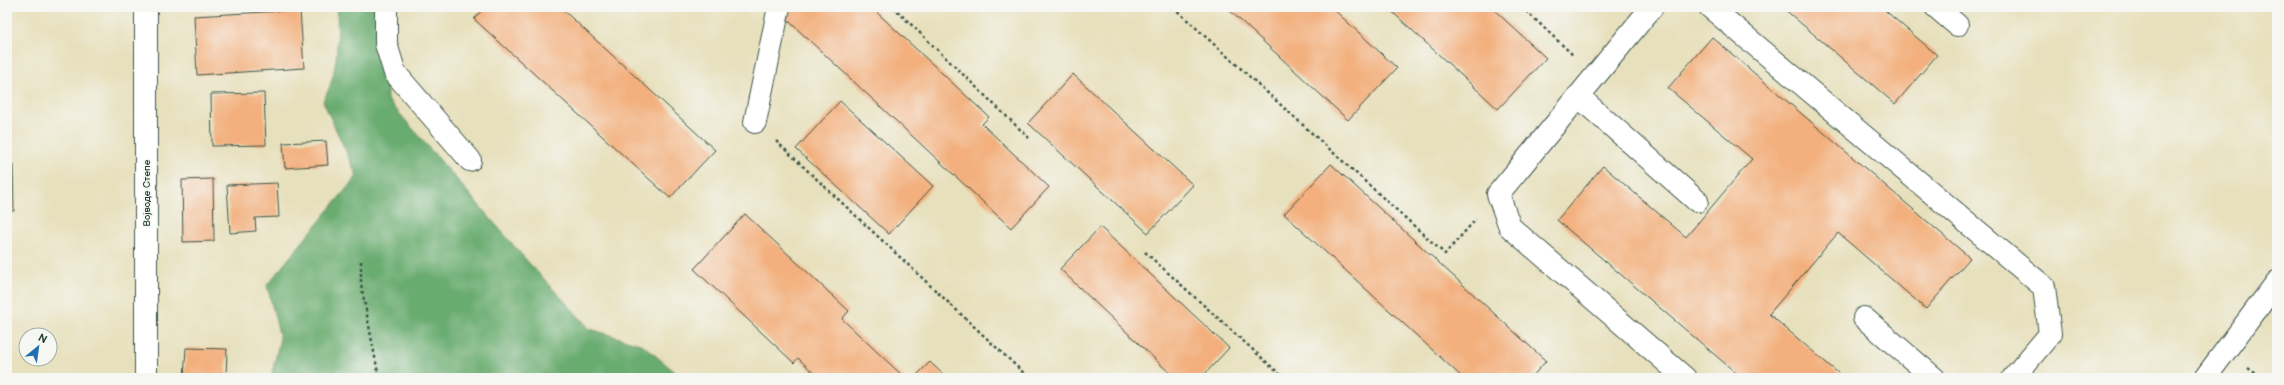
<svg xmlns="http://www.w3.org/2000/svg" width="2284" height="385" font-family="'Balsamiq Sans',sans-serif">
	<rect width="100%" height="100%" fill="#f6f6f2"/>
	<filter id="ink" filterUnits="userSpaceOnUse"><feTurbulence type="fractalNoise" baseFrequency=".025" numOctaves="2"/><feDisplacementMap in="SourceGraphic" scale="8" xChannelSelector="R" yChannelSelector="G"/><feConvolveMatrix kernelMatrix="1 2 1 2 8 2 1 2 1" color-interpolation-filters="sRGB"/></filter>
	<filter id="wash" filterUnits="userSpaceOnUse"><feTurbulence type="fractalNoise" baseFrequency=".012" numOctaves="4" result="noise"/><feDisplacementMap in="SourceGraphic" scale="16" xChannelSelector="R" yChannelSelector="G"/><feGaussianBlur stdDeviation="0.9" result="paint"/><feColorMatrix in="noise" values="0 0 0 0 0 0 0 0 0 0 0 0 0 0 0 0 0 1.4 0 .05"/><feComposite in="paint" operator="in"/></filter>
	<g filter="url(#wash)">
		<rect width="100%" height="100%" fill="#e7e0bc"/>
		<path fill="#69ac70" stroke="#447452" d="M337,7H382L385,10L387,99L528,262L590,329L643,345L682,378H271L280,338L267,285L357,176L323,101C339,74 338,38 337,7Z"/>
		<g id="blocks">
			<path fill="#f3b07e" d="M485,7H560L715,150L670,198L474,19Z
				M786,7H871L989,117L982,124L1049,187L1011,228L780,13Z
				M1226,7H1331L1397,68L1348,120Z
				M1387,7H1491L1546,58L1498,109Z
				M1782,7H1881L1937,55L1895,104Z
				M300,10L304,68L197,75L194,16Z
				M1712,37L1970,258L1926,309L1838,233L1769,314L1844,378H1742L1557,220L1603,166L1686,237L1752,159L1668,88Z
				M1073,74L1193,185L1148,233L1028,123Z
				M264,93L266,145L212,146L211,94Z
				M840,101L933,186L889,234L796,149Z
				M326,141L328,165L285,168L283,143Z
				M13,164L14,211H7V165Z
				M1331,164L1546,361L1531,378H1463L1284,214Z
				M213,179L214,241L183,242L182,180Z
				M277,183L279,217L255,218L256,231L230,233L227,185Z
				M745,214L849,311L842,319L905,378H819L798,358L794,363L694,269Z
				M1100,227L1229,348L1201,378H1175L1060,269Z
				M186,348L227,349L226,378H184Z
				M930,362L947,378H914Z"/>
		</g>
	</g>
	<g filter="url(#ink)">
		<use href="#blocks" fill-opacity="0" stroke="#3d5548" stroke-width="1"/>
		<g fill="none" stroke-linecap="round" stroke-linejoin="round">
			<defs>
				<path id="minor" d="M386,7V44L395,73L470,160
					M1652,7L1498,194L1510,227L1685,378
					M1710,7L2044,287L2050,334L2013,378
					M1936,7L1957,25
					M1578,96L1697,201
					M755,122L779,7
					M1864,318L1934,378
					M146,378V7
					M2205,378L2277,282"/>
			</defs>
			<use href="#minor" stroke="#3d5548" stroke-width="24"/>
			<path stroke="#3d5548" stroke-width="2.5" stroke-dasharray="3 3" stroke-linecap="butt" d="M893,7L1029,138
				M1173,7L1445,254L1476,219
				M1522,7L1574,56
				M776,141L1029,378
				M1145,252L1284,378
				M361,261V284L379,378
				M2248,368L2262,378"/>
			<use href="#minor" stroke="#fff" stroke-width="22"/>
		</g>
	</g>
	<g text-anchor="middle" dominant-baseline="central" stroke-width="3.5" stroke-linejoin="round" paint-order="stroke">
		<g font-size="10" fill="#1f3d34" stroke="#f6f6f2">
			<text transform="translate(147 193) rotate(-90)">Војводе Степе</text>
		</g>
	</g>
	<rect width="2284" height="385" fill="none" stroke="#f6f6f2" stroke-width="24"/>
	<g transform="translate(38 347) rotate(29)"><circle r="19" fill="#f6f6f2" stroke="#a0aca6"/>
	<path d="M0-3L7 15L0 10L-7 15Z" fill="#1f6fb2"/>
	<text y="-6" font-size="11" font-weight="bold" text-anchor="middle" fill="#1f3d34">N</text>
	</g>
</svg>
